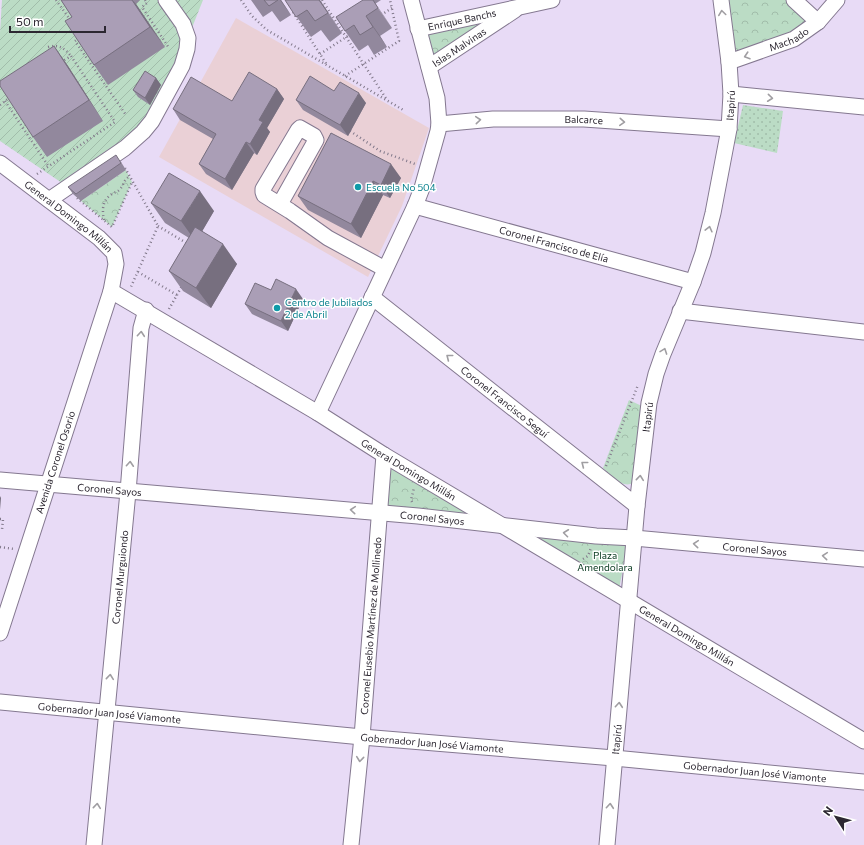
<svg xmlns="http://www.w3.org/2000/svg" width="864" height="845" font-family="Commissioner,sans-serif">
	<defs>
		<pattern id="grass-dots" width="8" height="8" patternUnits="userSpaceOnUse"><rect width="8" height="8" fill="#bbdcc5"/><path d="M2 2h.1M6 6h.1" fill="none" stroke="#a1bdaa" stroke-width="1.8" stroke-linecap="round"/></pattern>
		<pattern id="park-crowns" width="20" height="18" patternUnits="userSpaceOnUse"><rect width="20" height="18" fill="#bbdcc5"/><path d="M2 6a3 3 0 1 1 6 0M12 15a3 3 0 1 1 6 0" fill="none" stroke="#a1bdaa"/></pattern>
		<pattern id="garden-furrows" width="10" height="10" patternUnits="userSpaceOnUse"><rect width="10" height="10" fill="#bbdcc5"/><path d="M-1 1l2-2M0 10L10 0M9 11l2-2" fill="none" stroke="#a1bdaa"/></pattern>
	</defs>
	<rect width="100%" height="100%" fill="#e8dbf6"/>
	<path fill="#ead0d6" d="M236,18L429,128L402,206L368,277L159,157Z"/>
	<path fill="url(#grass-dots)" d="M743,105L783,111L777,153L734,143Z"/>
	<path fill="url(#park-crowns)" d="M721,0H794L818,22L729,62Z
		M522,6L429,67L418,29Z
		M126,170L132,182L112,227L81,201Z
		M629,400L644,407L633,483C622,489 611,475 603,468Z
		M384,455L501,525L627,545L619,590L501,525L380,512Z"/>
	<path fill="url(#garden-furrows)" d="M2,0H203L156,118L62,183L0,141V33Z"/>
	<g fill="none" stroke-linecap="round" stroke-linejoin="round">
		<defs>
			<g id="minor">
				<path d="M794,0L818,22"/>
				<path id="s1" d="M418,29L552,0"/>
				<path id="s2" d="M729,62L794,39L818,22L837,0"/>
				<path id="s3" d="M429,67L515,10"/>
				<path d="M731,94L864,107"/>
				<path id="s4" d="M439,124L493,119H584L729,129"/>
				<path id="s5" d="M0,163L99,238L114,253L116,264L111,291L0,633"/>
				<path d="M49,200L125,148L143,132L152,121L182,66L187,49L188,38L183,24L166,0"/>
				<path d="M280,204L316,140L314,136L300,128L298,130L263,189V192L264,195L290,211L328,238L385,269"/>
				<path id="s6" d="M415,206L693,282"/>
				<path id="s7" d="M111,291L318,413L384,455L864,741"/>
				<path id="s8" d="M372,297L637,506"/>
				<path d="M680,311L864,332"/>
				<path d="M318,413L415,206L422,188L438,131L439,124L437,98L411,0"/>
				<path id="s9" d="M0,480L418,516L596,536L634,538L864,559"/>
				<path id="s10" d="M0,702L362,737L614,758L864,782"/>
				<path id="s11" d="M94,845L128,492L141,328L146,310"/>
				<path id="s12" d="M351,845L362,737L384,455"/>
				<path id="s13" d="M607,845L637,506L649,403L656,374L663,354L693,282L703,253L713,213L729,129L731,94L729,62L721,0"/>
			</g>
		</defs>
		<use href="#minor" stroke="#847890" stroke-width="17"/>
		<path stroke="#82798b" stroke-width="2.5" stroke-dasharray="1 3" stroke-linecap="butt" d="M56,0L71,21
			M145,0L147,3L142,7L169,48
			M241,0L252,16L267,30L405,111
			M322,0L387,100
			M293,12L327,65
			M381,15L392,8
			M79,38L75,41L126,115
			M48,47C59,44 64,48 71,56
			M320,54L351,34
			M345,76L399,41L390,0
			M5,101L49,167
			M0,105L9,98
			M350,131L380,151L415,164
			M125,168L158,226L130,289
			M37,174L115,122L71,56L63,61
			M77,198L112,227L132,182
			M104,220C102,210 102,200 112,194C115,192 118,192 120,189C124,185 124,179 129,177
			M158,226L188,244
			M138,272L177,295
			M169,309L182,286
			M606,466L638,385
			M412,502L411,500L414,488
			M0,519H3L2,530
			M0,547L14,549
			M583,559L588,556L591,548"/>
		<use href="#minor" stroke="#fff" stroke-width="15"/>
	</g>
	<path fill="#92889d" d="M61,0H140L136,4L165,47L108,85L94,65L72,17Z
		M251,0H281L291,15L280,22L272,11L263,17Z
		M285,0H319L342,33L330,42L321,30L311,37Z
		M363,0H381L375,4L392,28L380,36L387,47L374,55L368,45L359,51L345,31Z
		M54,46L68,66L103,121L47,157L33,137Z
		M156,78L161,85L150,105L138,97L133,90Z
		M277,89L284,99L267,128L270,132L257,155L254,153L232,190L206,174L199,164L213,139L180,120L173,109L232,101Z
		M334,91L366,103L348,136L303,110L296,100Z
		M331,133L401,178L390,198L383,195L361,238L308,210L298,196Z
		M121,162L126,170L81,201L73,194L68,187Z
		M151,203L214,211L202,231L237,264L211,308L183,291L169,271L189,238L165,223Z
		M303,299L288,331L252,314L245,304Z"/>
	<path fill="#776f7f" d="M132,0L136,4L165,47L150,27Z
		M280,0H281L291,15Z
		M319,0H320L342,33Z
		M373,0L384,16L392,28L378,8Z
		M366,16L380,36L387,47L373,27Z
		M54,46L68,66L103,121L89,100Z
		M156,78L161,85L150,105L145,98Z
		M277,89L284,99L267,128L270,132L257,155L250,144L259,120Z
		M359,93L366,103L348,136L340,125Z
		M246,142L254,153L232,190L225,179Z
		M391,164L401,178L390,198L381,185Z
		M373,181L383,195L361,238L351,224Z
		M200,191L214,211L196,242L181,221Z
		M223,244L237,264L211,308L196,288Z
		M296,289L303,299L288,331L281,321Z
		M0,496L1,498L0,510Z"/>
	<path fill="#aa9eb6" stroke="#776f7f" d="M61,0H132L150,27L94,65L65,21L72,17Z
		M264,0H278L269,6Z
		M285,0H319L328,13L315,21L307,10L296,17Z
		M363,0H373L378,8L366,16L373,27L360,35L354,25L345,31L336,17Z
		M54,46L89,100L33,137L0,86V81Z
		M145,71L156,78L145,98L133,90Z
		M249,72L277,89L259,120L263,122L250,144L246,142L225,179L199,164L216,134L173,109L191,77L232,101Z
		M310,76L334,91L340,82L359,93L340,125L296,100Z
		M331,133L391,164L381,185L373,181L351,224L298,196Z
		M116,155L121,163L76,194L68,187Z
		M169,173L200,191L181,221L151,203Z
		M195,227L223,244L196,288L169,271Z
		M276,279L296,289L281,321L245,304L255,283L271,290Z"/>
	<defs><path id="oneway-chevron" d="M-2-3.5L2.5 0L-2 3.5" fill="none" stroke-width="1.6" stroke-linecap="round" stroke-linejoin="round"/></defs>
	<g stroke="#a09ea2">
		<use href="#oneway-chevron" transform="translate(722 13) rotate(-98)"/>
		<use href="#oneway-chevron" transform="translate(747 56) rotate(162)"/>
		<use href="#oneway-chevron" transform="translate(770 98) rotate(6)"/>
		<use href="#oneway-chevron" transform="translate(478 120) rotate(-5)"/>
		<use href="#oneway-chevron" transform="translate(622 122) rotate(4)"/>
		<use href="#oneway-chevron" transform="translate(709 229) rotate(-76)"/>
		<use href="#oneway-chevron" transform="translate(141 334) rotate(-85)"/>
		<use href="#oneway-chevron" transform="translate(664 351) rotate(-70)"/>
		<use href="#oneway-chevron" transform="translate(449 357) rotate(-142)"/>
		<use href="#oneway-chevron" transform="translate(130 464) rotate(-86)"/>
		<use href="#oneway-chevron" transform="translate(584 464) rotate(-142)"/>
		<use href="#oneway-chevron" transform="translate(640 478) rotate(-84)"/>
		<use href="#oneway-chevron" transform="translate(353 510) rotate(-175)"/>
		<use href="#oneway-chevron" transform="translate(566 533) rotate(-173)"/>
		<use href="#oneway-chevron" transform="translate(696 544) rotate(-175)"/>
		<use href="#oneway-chevron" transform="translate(825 556) rotate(-175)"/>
		<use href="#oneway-chevron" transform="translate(110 677) rotate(-84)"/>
		<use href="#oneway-chevron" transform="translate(619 705) rotate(-85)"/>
		<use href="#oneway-chevron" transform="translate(360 759) rotate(96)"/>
		<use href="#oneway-chevron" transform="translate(97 806) rotate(-84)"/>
		<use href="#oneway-chevron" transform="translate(610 806) rotate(-85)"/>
	</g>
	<g fill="#0f9aa8" stroke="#fff" stroke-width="1.5">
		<circle cx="358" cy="187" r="4"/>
		<circle cx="277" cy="308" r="4"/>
	</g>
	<g text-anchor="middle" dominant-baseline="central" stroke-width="3" stroke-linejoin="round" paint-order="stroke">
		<g font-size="10" fill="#2c2731" stroke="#fff">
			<text stroke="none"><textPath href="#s1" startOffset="45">Enrique Banchs</textPath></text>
			<text stroke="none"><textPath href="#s2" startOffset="64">Machado</textPath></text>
			<text stroke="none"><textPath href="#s3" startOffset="36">Islas Malvinas</textPath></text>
			<text stroke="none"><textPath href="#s13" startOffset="754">Itapirú</textPath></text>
			<text stroke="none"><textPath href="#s4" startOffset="145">Balcarce</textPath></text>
			<text stroke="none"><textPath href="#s5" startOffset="87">General Domingo Millán</textPath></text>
			<text stroke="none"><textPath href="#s6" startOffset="144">Coronel Francisco de Elía</textPath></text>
			<text stroke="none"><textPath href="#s8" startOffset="169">Coronel Francisco Seguí</textPath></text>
			<text stroke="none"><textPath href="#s13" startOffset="430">Itapirú</textPath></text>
			<text transform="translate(55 462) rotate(-72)">Avenida Coronel Osorio</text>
			<text stroke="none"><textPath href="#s7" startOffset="347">General Domingo Millán</textPath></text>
			<text stroke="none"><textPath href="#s9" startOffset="110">Coronel Sayos</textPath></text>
			<text stroke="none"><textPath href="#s9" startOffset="434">Coronel Sayos</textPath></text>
			<text stroke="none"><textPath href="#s9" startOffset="758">Coronel Sayos</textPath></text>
			<text stroke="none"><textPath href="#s11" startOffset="269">Coronel Murguiondo</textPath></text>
			<text stroke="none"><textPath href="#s12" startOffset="220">Coronel Eusebio Martínez de Mollinedo</textPath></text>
			<text stroke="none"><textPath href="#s7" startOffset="671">General Domingo Millán</textPath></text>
			<text stroke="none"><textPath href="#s10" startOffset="110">Gobernador Juan José Viamonte</textPath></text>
			<text stroke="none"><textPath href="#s13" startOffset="106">Itapirú</textPath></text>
			<text stroke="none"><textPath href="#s10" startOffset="434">Gobernador Juan José Viamonte</textPath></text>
			<text stroke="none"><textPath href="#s10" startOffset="758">Gobernador Juan José Viamonte</textPath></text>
		</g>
		<g font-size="10" fill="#0d838f" stroke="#fff" text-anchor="start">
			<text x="366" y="187">Escuela No 504</text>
			<text x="285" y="302">Centro de Jubilados<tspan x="285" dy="12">2 de Abril</tspan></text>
		</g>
		<g font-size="10" fill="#05371c" stroke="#fff">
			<text x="605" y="555">Plaza<tspan x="605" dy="12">Amendolara</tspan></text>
		</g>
	</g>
	<g transform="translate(836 817) rotate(306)" stroke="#ffffff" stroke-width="3" paint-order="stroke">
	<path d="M0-3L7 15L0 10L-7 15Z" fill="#2c2731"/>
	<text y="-6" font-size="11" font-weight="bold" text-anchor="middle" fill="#2c2731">N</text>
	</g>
	<path d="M10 26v6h95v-6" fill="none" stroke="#2c2731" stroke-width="2"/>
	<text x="16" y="26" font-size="12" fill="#2c2731" stroke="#ffffff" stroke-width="3" paint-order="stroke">50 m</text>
</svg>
